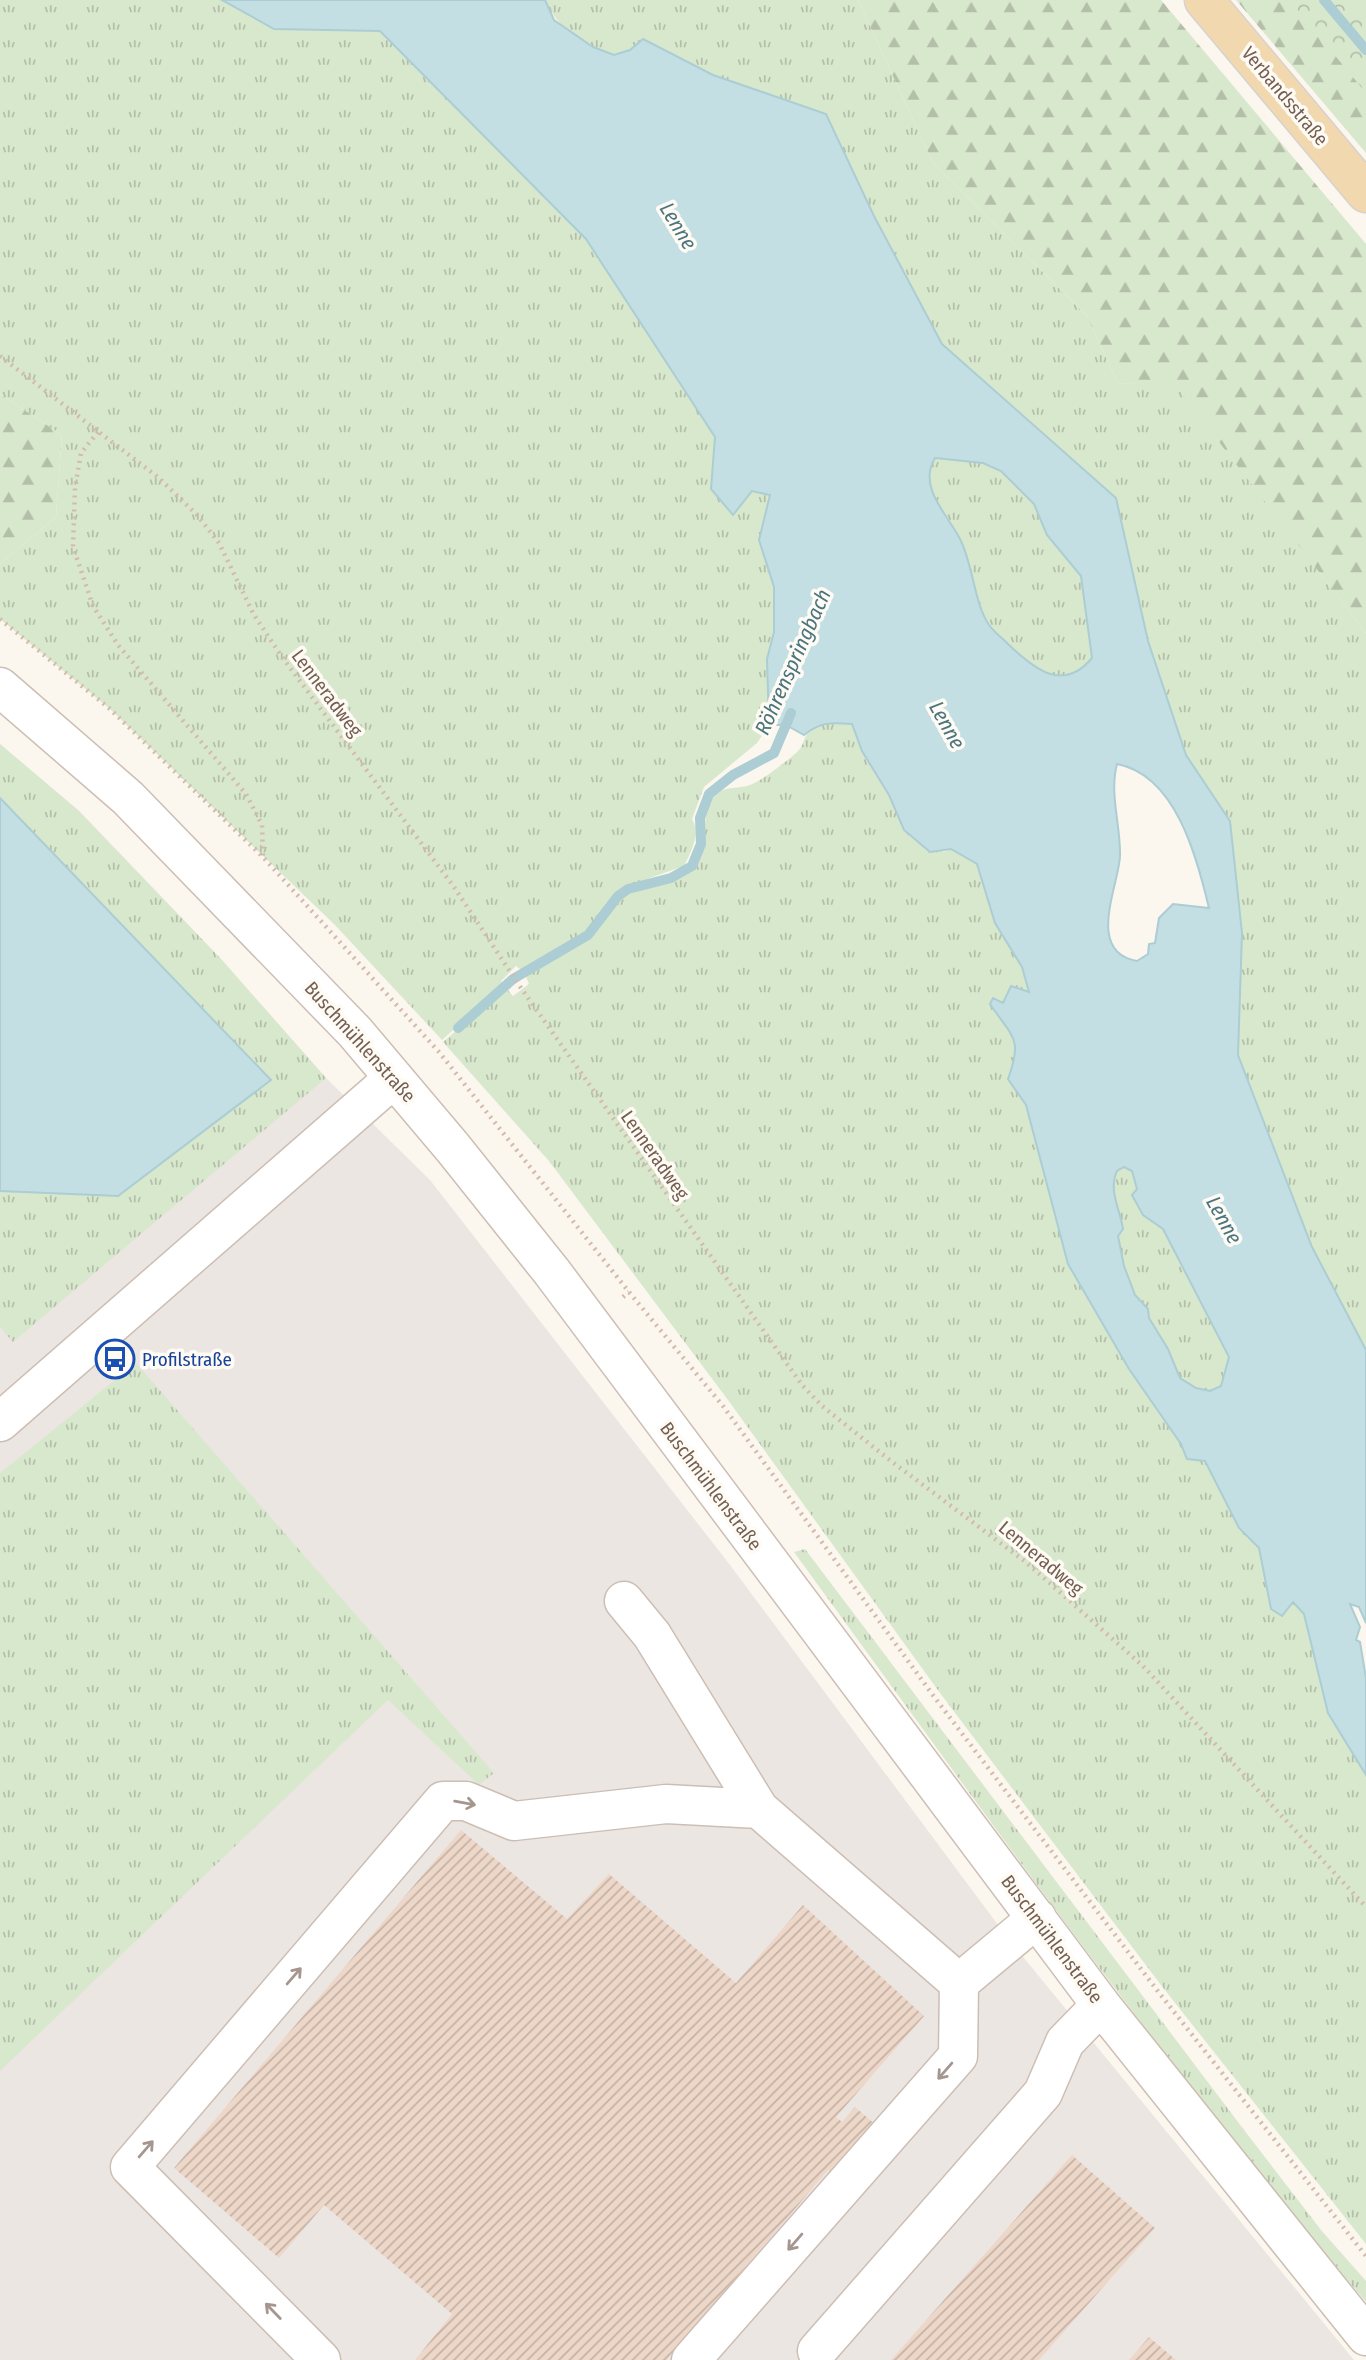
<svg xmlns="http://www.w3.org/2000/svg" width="1366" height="2360" font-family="'Fira Sans Condensed',sans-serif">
	<defs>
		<pattern id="grass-tufts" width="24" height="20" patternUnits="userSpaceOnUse" patternTransform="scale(1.75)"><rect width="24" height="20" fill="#d8e8cd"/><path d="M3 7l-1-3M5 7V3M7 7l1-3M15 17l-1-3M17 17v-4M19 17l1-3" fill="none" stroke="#b4bfa9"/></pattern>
		<pattern id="forest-firs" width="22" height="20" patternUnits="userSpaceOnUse" patternTransform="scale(1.75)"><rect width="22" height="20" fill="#d8e8cd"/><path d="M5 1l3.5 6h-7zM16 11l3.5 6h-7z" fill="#b4bfa9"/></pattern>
		<pattern id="park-crowns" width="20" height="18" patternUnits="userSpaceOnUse" patternTransform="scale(1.75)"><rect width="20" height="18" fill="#d8e8cd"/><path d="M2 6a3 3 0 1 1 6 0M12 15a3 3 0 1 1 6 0" fill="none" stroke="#b4bfa9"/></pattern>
		<pattern id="building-hatch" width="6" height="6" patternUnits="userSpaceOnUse" patternTransform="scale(1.75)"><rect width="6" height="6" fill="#edd7c8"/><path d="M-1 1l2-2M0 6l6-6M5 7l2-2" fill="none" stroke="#c5b2a5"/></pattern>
	</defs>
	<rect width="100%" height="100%" fill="#fbf6ee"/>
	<path fill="#ece6e2" d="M0,744L79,811L221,959L326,1078L430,1180L730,1565L1010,1941L1354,2360H0Z"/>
	<path fill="url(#grass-tufts)" d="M0,0H222L274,29L380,31L586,239L716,437L711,489L752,491L771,495L759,540L774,587V632L767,659L769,725L757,743L704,787L692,819C701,834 691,851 684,866L621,888L588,935C601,922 610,901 627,892C649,882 673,887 692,870C712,852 699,816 712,799C723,784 736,790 750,785C760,782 790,759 798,751C806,743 803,733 815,726C827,720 840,723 852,724L862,751L889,795L904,830L944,852L951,849L977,864L995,923L1022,967L1029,993H1007L1003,1003L990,1004C1013,1038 1023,1038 1008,1079L1026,1105L1068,1264L1129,1369L1181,1444L1187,1459L1205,1461L1239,1528L1259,1548L1271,1609L1293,1601L1304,1614L1328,1713L1366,1775V2244L1164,1989L940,1693L728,1400L549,1161L443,1042L506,988L513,996L529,984L524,972L516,966L501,981L504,985L442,1040L335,925L110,709L0,619V564L56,517L62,435L0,394Z
		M545,0H858L933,163L1087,316L1118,383L1176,385L1366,633V1350L1312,1247L1238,1055L1242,933L1230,821L1186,755L1148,641L1116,498L942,344L874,216L826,114L713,75L643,39L630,50L614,55C584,44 558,30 545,0Z
		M934,458L983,463L1001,471L1034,504L1047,535L1081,576L1092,658C1062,693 1034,669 1008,644C1002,638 994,632 989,625C974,604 973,564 960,539C947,514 918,489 934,458Z
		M0,744L79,811L221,959L326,1078L13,1342L0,1327Z
		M1124,1167L1132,1171L1137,1190L1132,1195L1143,1215L1163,1229L1229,1357L1221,1386L1210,1391L1196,1388L1180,1378L1168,1349L1149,1318L1148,1309L1135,1295L1124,1266L1118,1236L1123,1228C1120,1209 1108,1189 1117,1170Z
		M136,1363L494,1773L479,1785L388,1700L0,2071V1473Z
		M805,1549L1244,2130L1321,2230L1366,2281V2302C1162,2063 979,1806 794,1552Z"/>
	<path fill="url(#forest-firs)" d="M858,0H1161L1366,244V633L1176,386L1118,383L1087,316L933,163Z
		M1236,0H1366V153Z
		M0,394L62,435L56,517L0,564Z"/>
	<path fill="url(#park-crowns)" d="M1289,0H1366V93Z"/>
	<path fill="#c4dfe3" stroke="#abcdd3" stroke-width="2" fill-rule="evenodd" d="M222,0H545L554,20L593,47L614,55L630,50L643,39L713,75L826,114L874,216L942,344L1116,498L1148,641L1186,755L1230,821L1242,933L1238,1055L1312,1247L1366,1350V1623L1359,1607L1350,1604L1360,1627L1356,1640L1360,1642L1366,1678V1775L1328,1713L1304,1614L1293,1602L1282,1616L1271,1609L1259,1548L1239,1528L1205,1461L1187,1459L1181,1444L1129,1369L1068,1264L1026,1105L1008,1079C1023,1038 1013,1038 990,1004L993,998L1003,1003L1011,986L1029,992L1022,967L995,923L977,864L951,849L930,852L904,830L889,795L862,751L852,724C831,722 820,722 804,735L786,725H769L767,659L774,632V587L759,540L770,495L752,491L733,515L711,489L715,437L586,239L380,31L274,29ZM935,458L983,463L1001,471L1034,504L1047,535L1081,576L1092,658C1063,693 1034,669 1008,644C1002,638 994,632 989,625C974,603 973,564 960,539C948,515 917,487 935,458ZM1117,764C1176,775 1197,858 1209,908L1173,904L1159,918L1155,943L1149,944L1148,954L1137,961C1085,952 1119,885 1120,856C1121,826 1109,794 1117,764ZM1124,1167L1132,1171L1137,1189L1132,1195L1143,1215L1163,1229L1229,1357L1221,1386L1210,1391L1196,1388L1180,1378L1168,1349L1149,1318L1148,1309L1135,1295L1124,1266L1118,1236L1123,1229C1120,1209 1108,1190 1117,1171Z
		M0,798L271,1080L118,1196L0,1191Z"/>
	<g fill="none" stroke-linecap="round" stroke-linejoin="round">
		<path stroke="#abcdd3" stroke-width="10" d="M1324,0L1366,50
			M458,1028L513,979L588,935L618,896L628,889L671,878L692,866L701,844L700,818L709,794L733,775L774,753L791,713"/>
	</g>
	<path fill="url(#building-hatch)" d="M461,1830L567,1919L609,1874L736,1983L803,1905L924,2016L836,2117L842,2122L855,2107L877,2126L835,2176L828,2170L666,2360H415L452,2314L324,2205L279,2258L174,2168Z
		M1072,2155L1155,2228L1039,2360H891Z
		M1149,2337L1176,2360H1129Z"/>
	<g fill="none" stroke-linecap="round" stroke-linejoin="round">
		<defs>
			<path id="minor" d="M0,687L128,798L355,1032L453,1148L552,1272L1101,2005L1366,2336
				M0,1422L394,1078
				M624,1601L652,1635L759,1809L959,1983L1037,1918
				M817,2351L1043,2093L1065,2042L1101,2005
				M321,2360L130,2167L443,1801H466L514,1821L666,1804L759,1809
				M691,2360L958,2056L959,1983"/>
			<path id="major" d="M1204,0L1366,193"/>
		</defs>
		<use href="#minor" stroke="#cdbeb4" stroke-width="41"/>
		<use href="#major" stroke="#d8d2cf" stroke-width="41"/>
		<path stroke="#d3baab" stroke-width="4.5" stroke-dasharray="2 5" stroke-linecap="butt" d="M0,356L159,478L198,516L219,543L254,615L282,657L454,887L521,988L802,1385L822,1406L891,1461L1027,1563L1143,1666L1366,1907
			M98,432L81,453L75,488L73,547L93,606L118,645L246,794L262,825L263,856
			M0,619L110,709L263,857L439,1052L629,1292L723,1406L935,1698L1160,1994L1366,2256
			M623,1297L629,1292"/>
		<use href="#minor" stroke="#fff" stroke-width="38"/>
		<use href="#major" stroke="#f1d8af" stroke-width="38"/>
	</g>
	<defs><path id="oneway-shaft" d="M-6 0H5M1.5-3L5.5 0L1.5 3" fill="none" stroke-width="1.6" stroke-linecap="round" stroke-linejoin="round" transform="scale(1.75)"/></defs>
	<g stroke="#a5968f">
		<use href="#oneway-shaft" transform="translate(465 1803) rotate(10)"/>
		<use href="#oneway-shaft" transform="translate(294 1976) rotate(-49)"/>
		<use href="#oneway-shaft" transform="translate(945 2071) rotate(131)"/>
		<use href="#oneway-shaft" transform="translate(146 2149) rotate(-49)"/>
		<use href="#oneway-shaft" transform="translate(795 2242) rotate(131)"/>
		<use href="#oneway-shaft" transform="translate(273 2311) rotate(-134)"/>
	</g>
	<defs>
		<symbol id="bus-ring" viewBox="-11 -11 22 22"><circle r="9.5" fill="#fefaf4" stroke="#1a4fb4" stroke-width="1.5"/><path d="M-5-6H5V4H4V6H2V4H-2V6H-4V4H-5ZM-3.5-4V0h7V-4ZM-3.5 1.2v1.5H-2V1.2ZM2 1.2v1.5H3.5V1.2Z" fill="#1a4fb4"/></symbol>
	</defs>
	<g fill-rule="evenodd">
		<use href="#bus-ring" x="93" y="1337" width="44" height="44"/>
	</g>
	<g text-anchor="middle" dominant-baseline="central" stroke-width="7" stroke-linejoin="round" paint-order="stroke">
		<g font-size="19" fill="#745e52" stroke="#fefaf4">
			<text transform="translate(1285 96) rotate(50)">Verbandsstraße</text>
			<text transform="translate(327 693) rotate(53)">Lenneradweg</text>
			<text transform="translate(360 1042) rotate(48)">Buschmühlenstraße</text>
			<text transform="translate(655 1155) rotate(55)">Lenneradweg</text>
			<text transform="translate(711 1486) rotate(53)">Buschmühlenstraße</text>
			<text transform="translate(1041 1558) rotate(40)">Lenneradweg</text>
			<text transform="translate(1052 1939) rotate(53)">Buschmühlenstraße</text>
		</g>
		<g font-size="19" fill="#164399" stroke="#fefaf4" text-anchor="start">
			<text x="142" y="1359">Profilstraße</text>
		</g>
		<g font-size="21" font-style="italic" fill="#4b757e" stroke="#fefaf4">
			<text transform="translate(678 226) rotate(59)">Lenne</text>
			<text transform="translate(793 662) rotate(-66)">Röhrenspringbach</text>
			<text transform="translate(947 725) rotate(61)">Lenne</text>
			<text transform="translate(1224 1220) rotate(61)">Lenne</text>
		</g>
	</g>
</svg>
